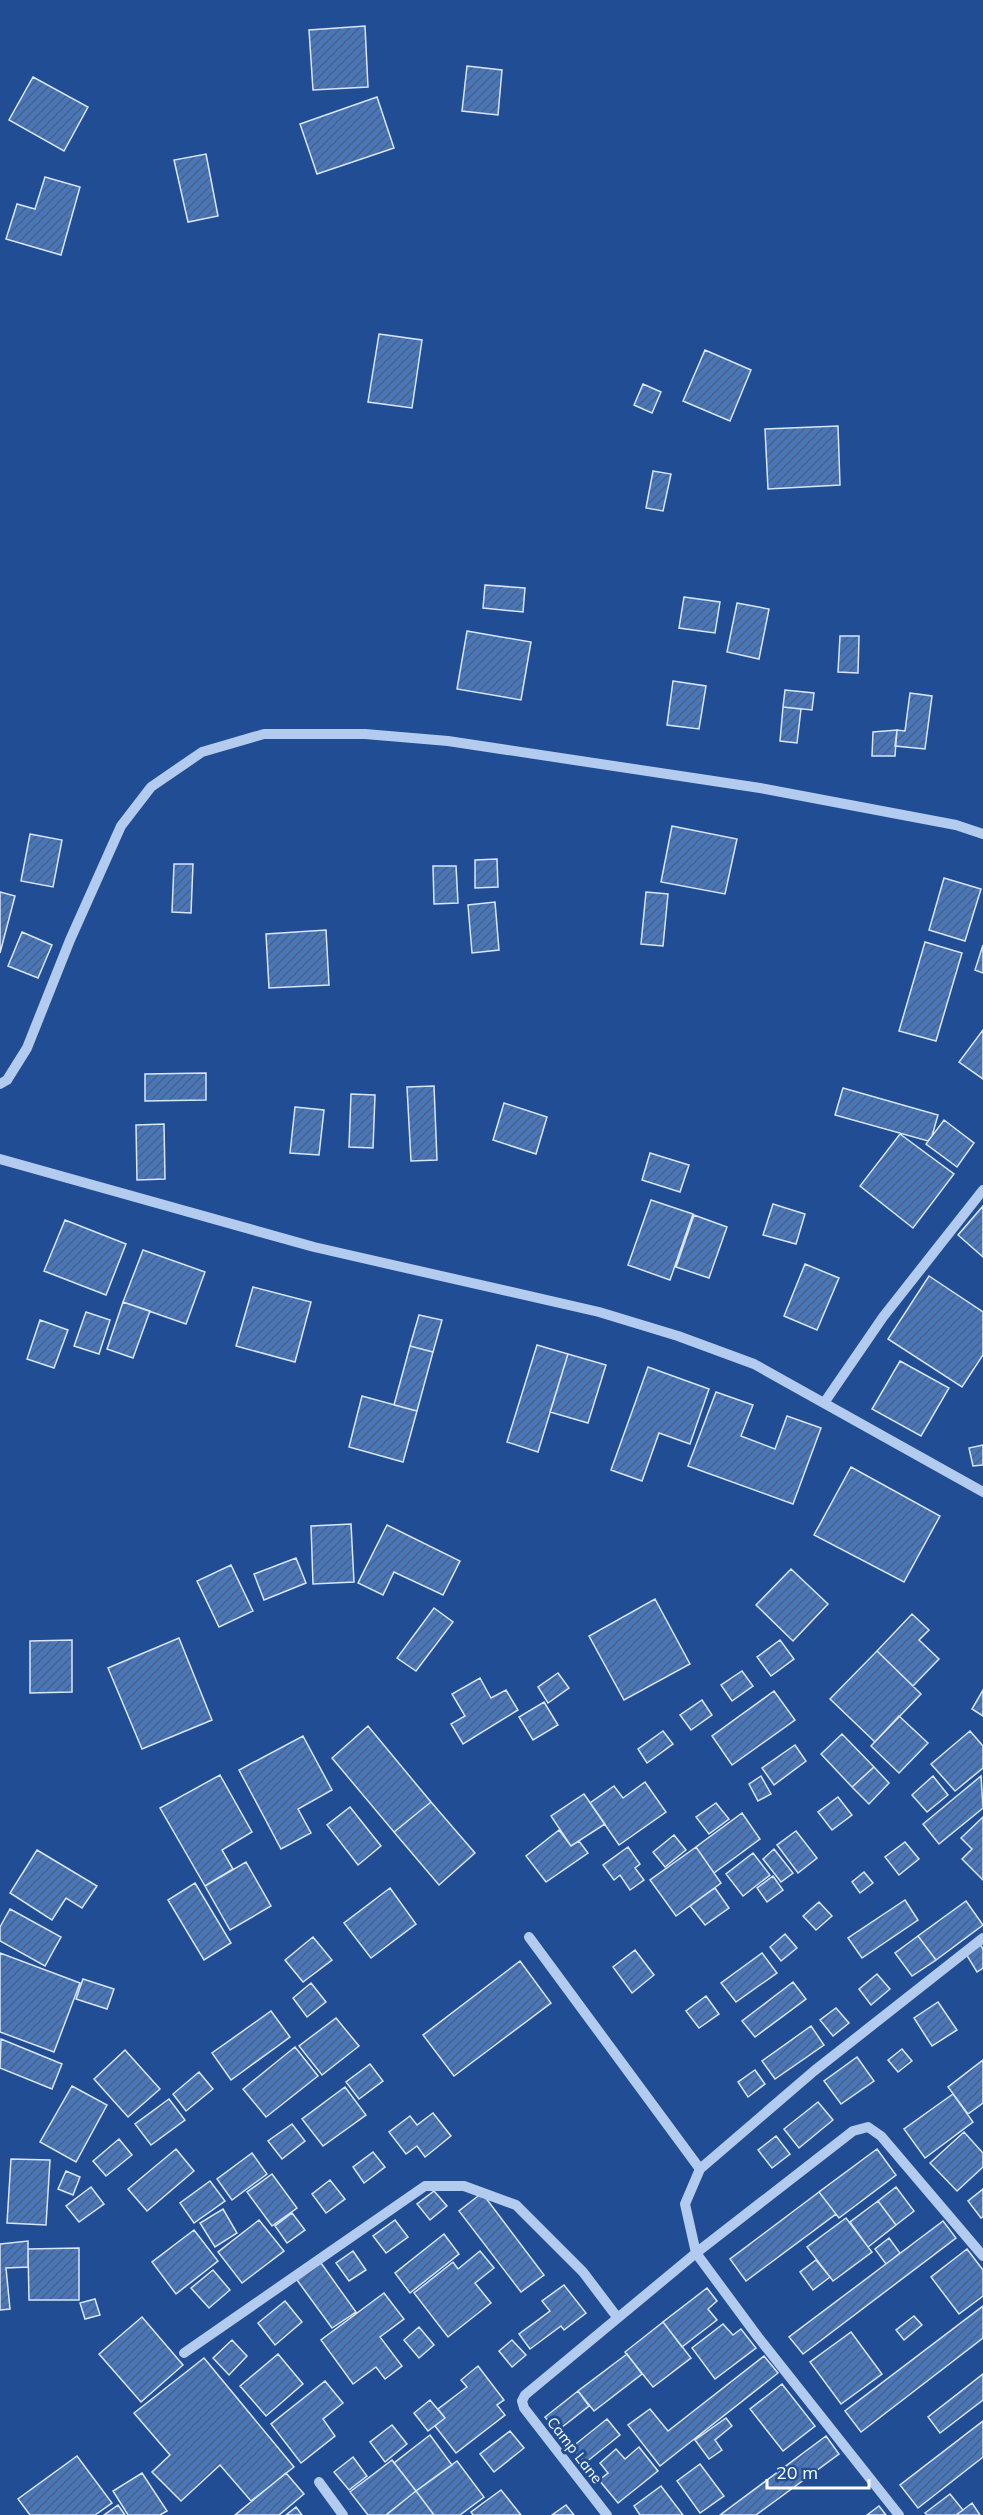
<svg xmlns="http://www.w3.org/2000/svg" width="983" height="2515" font-family="Mulish,sans-serif">
	<defs>
		<pattern id="building-hatch" width="6" height="6" patternUnits="userSpaceOnUse" patternTransform="scale(1.5)"><rect width="6" height="6" fill="#4976b9"/><path d="M-1 1l2-2M0 6l6-6M5 7l2-2" fill="none" stroke="#4a6182"/></pattern>
	</defs>
	<rect width="100%" height="100%" fill="#204d93"/>
	<path fill="url(#building-hatch)" stroke="#d9e6fa" stroke-width="1.5" d="M365,26L368,87L313,90L309,30Z
		M467,66L502,70L498,115L462,111Z
		M33,77L88,107L64,151L9,120Z
		M377,97L394,148L317,174L300,124Z
		M206,154L218,216L188,222L174,160Z
		M45,177L80,187L61,255L6,239L17,204L35,209Z
		M379,334L422,340L412,408L368,402Z
		M705,350L751,370L730,421L683,401Z
		M643,384L661,392L652,413L634,405Z
		M838,426L840,485L768,489L765,429Z
		M653,471L671,474L663,511L646,508Z
		M485,585L525,588L523,612L483,608Z
		M684,597L720,602L715,633L679,628Z
		M737,603L769,609L759,659L727,652Z
		M467,631L531,642L521,700L457,689Z
		M840,636H859L858,673L838,672Z
		M673,681L706,686L699,729L667,725Z
		M785,690L814,693L812,710L783,707Z
		M910,693L932,696L925,749L895,746L897,730L905,731Z
		M783,707L801,709L797,743L780,741Z
		M897,730L895,756H872L873,732Z
		M672,826L737,839L725,894L661,882Z
		M30,834L62,840L53,887L21,881Z
		M497,859L498,887L475,888V860Z
		M174,864H193L191,913L172,912Z
		M433,866H456L458,903L434,904Z
		M944,878L981,889L965,941L929,930Z
		M0,892L15,896L0,953Z
		M646,892L668,894L663,946L641,944Z
		M495,902L499,950L472,953L468,905Z
		M326,930L329,985L269,988L266,934Z
		M22,932L52,945L38,978L8,966Z
		M925,942L962,953L936,1041L899,1031Z
		M983,945V973L975,970Z
		M983,1030V1079L959,1062Z
		M206,1073V1100L145,1101V1074Z
		M434,1086L437,1160L411,1161L407,1087Z
		M843,1088L938,1115L932,1136L928,1141L835,1115Z
		M351,1094L375,1095L373,1148L349,1147Z
		M504,1103L547,1117L536,1154L493,1140Z
		M295,1107L324,1110L319,1155L290,1153Z
		M944,1120L974,1143L957,1167L926,1144Z
		M164,1124L165,1179L137,1180L136,1125Z
		M900,1134L954,1174L913,1228L860,1186Z
		M650,1153L689,1165L680,1192L642,1180Z
		M651,1200L693,1214L670,1280L628,1265Z
		M773,1204L805,1214L796,1244L763,1235Z
		M983,1206V1257L958,1235Z
		M694,1215L727,1227L709,1278L676,1267Z
		M65,1220L126,1244L106,1295L44,1271Z
		M143,1250L205,1272L186,1324L123,1302Z
		M805,1264L839,1278L817,1330L784,1316Z
		M929,1276L983,1312V1355L962,1387L888,1339Z
		M253,1287L311,1302L295,1362L236,1346Z
		M123,1302L150,1311L133,1358L107,1349Z
		M86,1312L110,1320L99,1354L74,1346Z
		M419,1315L442,1320L433,1352L410,1346Z
		M40,1320L68,1330L54,1368L27,1359Z
		M537,1345L568,1354L538,1452L507,1442Z
		M410,1346L433,1352L417,1411L394,1405Z
		M568,1354L606,1365L588,1423L550,1412Z
		M900,1361L949,1388L921,1436L872,1409Z
		M648,1367L709,1389L690,1444L659,1433L642,1481L611,1470Z
		M716,1392L753,1405L741,1436L775,1449L787,1416L821,1428L793,1504L688,1466Z
		M362,1396L417,1411L403,1462L349,1447Z
		M983,1445V1465L973,1466L969,1448Z
		M851,1467L940,1516L904,1582L814,1535Z
		M351,1524L354,1582L313,1584L311,1526Z
		M387,1525L460,1561L443,1595L394,1572L383,1595L358,1583Z
		M296,1558L306,1583L264,1600L254,1574Z
		M231,1565L253,1611L219,1627L197,1581Z
		M791,1569L828,1604L793,1641L756,1605Z
		M655,1599L690,1664L624,1700L589,1636Z
		M434,1608L453,1622L416,1671L397,1658Z
		M912,1614L929,1630L919,1640L939,1659L913,1686L877,1651Z
		M179,1638L212,1720L142,1749L108,1668Z
		M72,1640V1692L30,1693V1641Z
		M780,1640L794,1659L771,1676L757,1657Z
		M877,1651L921,1694L875,1742L830,1699Z
		M742,1671L753,1686L732,1701L721,1685Z
		M558,1673L569,1688L548,1703L538,1687Z
		M480,1678L491,1698L506,1690L518,1710L463,1744L451,1724L465,1716L452,1694Z
		M983,1690V1716L972,1709Z
		M774,1691L795,1720L732,1765L712,1736Z
		M702,1700L712,1715L691,1730L680,1715Z
		M544,1702L558,1725L533,1740L519,1717Z
		M899,1716L928,1743L899,1773L871,1746Z
		M368,1726L431,1802L394,1832L332,1758Z
		M663,1731L673,1744L647,1763L638,1749Z
		M970,1731L983,1746V1768L955,1791L931,1764Z
		M842,1734L874,1767L852,1787L821,1754Z
		M303,1736L332,1790L298,1809L311,1833L281,1849L239,1770Z
		M795,1745L806,1761L774,1785L762,1768Z
		M874,1767L889,1783L869,1804L852,1787Z
		M220,1775L252,1832L222,1850L233,1869L205,1886L160,1808Z
		M761,1776L771,1794L758,1801L749,1784Z
		M933,1776L948,1795L927,1812L912,1795Z
		M981,1776L983,1808L939,1844L923,1824Z
		M645,1782L666,1812L619,1845L590,1803L614,1786L623,1798Z
		M584,1794L605,1824L571,1846L551,1816Z
		M838,1797L852,1815L832,1830L818,1812Z
		M431,1802L475,1853L439,1885L394,1832Z
		M716,1803L729,1819L709,1834L696,1817Z
		M350,1807L381,1846L358,1865L327,1825Z
		M742,1813L760,1839L714,1873L696,1847Z
		M983,1817V1880L962,1859L972,1849L961,1838Z
		M559,1830L571,1846L579,1841L588,1853L546,1882L526,1856Z
		M796,1831L817,1858L798,1873L777,1845Z
		M674,1835L686,1850L665,1867L653,1852Z
		M905,1842L919,1859L899,1875L885,1857Z
		M628,1847L640,1864L635,1868L644,1880L630,1890L620,1875L614,1880L603,1865Z
		M696,1847L721,1883L676,1916L650,1880Z
		M774,1849L793,1873L781,1882L763,1859Z
		M37,1850L97,1886L82,1908L66,1898L52,1920L10,1893Z
		M753,1853L770,1875L743,1896L726,1874Z
		M246,1862L271,1906L230,1930L205,1886Z
		M864,1872L873,1883L860,1893L852,1882Z
		M773,1876L783,1890L767,1902L757,1888Z
		M195,1883L231,1943L204,1960L168,1900Z
		M390,1888L416,1924L371,1958L344,1923Z
		M715,1888L729,1908L705,1925L690,1906Z
		M905,1900L918,1920L862,1958L848,1938Z
		M966,1901L983,1925L936,1960L918,1936Z
		M819,1902L832,1916L816,1930L803,1916Z
		M10,1909L61,1937L45,1966L0,1941V1927Z
		M785,1934L797,1948L781,1961L770,1947Z
		M918,1936L936,1960L912,1976L895,1953Z
		M313,1937L332,1960L303,1982L285,1960Z
		M980,1944L983,1949V1968L977,1972L966,1954Z
		M635,1950L654,1975L632,1993L613,1967Z
		M0,1953L80,1983L54,2052L0,2032Z
		M762,1953L777,1973L736,2002L721,1983Z
		M520,1961L551,2003L454,2076L423,2035Z
		M877,1974L890,1989L871,2005L859,1989Z
		M83,1979L114,1989L107,2009L76,1999Z
		M793,1982L806,1999L755,2037L742,2021Z
		M311,1983L326,2002L307,2017L293,1998Z
		M706,1996L719,2014L699,2028L686,2011Z
		M938,2002L957,2030L932,2046L914,2018Z
		M836,2008L849,2023L833,2036L820,2020Z
		M271,2011L290,2037L231,2080L212,2053Z
		M336,2018L359,2046L322,2075L299,2046Z
		M811,2026L824,2045L775,2079L762,2061Z
		M1,2039L62,2064L52,2089L0,2068Z
		M295,2047L318,2076L266,2117L243,2089Z
		M902,2049L912,2061L898,2072L888,2060Z
		M125,2050L160,2089L128,2117L94,2079Z
		M857,2057L874,2081L841,2104L824,2081Z
		M983,2060V2103L968,2114L948,2087Z
		M370,2064L383,2081L359,2099L346,2082Z
		M755,2070L765,2084L748,2097L738,2082Z
		M199,2072L213,2089L186,2111L173,2094Z
		M72,2086L107,2105L76,2162L40,2142Z
		M345,2087L366,2115L323,2146L302,2119Z
		M953,2094L973,2122L925,2158L904,2129Z
		M169,2099L185,2120L151,2145L135,2124Z
		M818,2102L833,2120L799,2148L784,2129Z
		M433,2113L451,2136L425,2157L417,2146L406,2154L389,2132L410,2116L417,2125Z
		M292,2124L305,2141L282,2159L268,2141Z
		M964,2132L983,2153V2167L957,2191L930,2163Z
		M776,2136L790,2154L772,2168L758,2150Z
		M119,2139L132,2155L106,2176L93,2161Z
		M176,2149L194,2171L147,2211L128,2189Z
		M877,2149L896,2175L839,2218L819,2192Z
		M373,2152L385,2167L364,2183L353,2167Z
		M252,2153L267,2174L232,2200L217,2179Z
		M11,2159L50,2160L46,2225L7,2223Z
		M66,2171L80,2177L73,2195L58,2189Z
		M272,2174L297,2208L272,2226L247,2192Z
		M330,2180L345,2199L326,2213L312,2194Z
		M210,2181L225,2201L194,2223L180,2203Z
		M91,2187L104,2204L79,2222L66,2206Z
		M896,2187L914,2211L896,2225L878,2201Z
		M983,2189V2217L981,2218L968,2201Z
		M434,2191L447,2206L430,2220L417,2204Z
		M819,2192L836,2214L746,2281L730,2259Z
		M482,2193L544,2275L521,2292L459,2211Z
		M878,2201L896,2225L868,2247L850,2222Z
		M223,2209L237,2233L215,2247L200,2223Z
		M292,2213L305,2230L287,2243L275,2226Z
		M846,2218L872,2252L833,2281L807,2247Z
		M259,2220L284,2251L242,2283L218,2252Z
		M395,2220L408,2237L386,2253L373,2236Z
		M943,2221L956,2238L803,2354L789,2337Z
		M194,2230L218,2261L176,2294L152,2262Z
		M444,2234L459,2254L410,2293L395,2273Z
		M889,2238L900,2253L886,2264L875,2249Z
		M28,2241V2267L6,2268L10,2309L0,2310V2244Z
		M79,2248V2300H29L28,2249Z
		M967,2249L983,2270V2296L959,2314L931,2277Z
		M353,2251L366,2270L349,2281L336,2263Z
		M480,2251L494,2268L475,2283L491,2303L448,2337L414,2293L453,2262L458,2269Z
		M816,2260L830,2277L813,2290L800,2272Z
		M321,2263L356,2312L332,2328L297,2280Z
		M213,2270L230,2290L209,2308L191,2288Z
		M564,2285L586,2313L564,2330L561,2326L530,2349L519,2334L550,2311L542,2301Z
		M707,2288L717,2301L708,2309L717,2320L682,2347L663,2322Z
		M384,2293L404,2319L380,2337L402,2366L385,2379L376,2367L353,2384L321,2340Z
		M95,2299L100,2315L85,2319L80,2303Z
		M285,2301L302,2322L275,2345L258,2323Z
		M983,2306V2338L861,2432L845,2411Z
		M914,2316L922,2325L904,2340L896,2330Z
		M142,2317L183,2365L141,2402L99,2354Z
		M663,2322L691,2358L653,2387L625,2352Z
		M723,2324L733,2335L741,2329L756,2348L715,2379L692,2348Z
		M419,2327L434,2345L419,2358L404,2340Z
		M851,2332L882,2374L841,2404L810,2362Z
		M232,2340L247,2356L229,2375L213,2358Z
		M512,2340L526,2355L512,2367L499,2351Z
		M278,2354L303,2384L266,2416L240,2386Z
		M627,2354L642,2374L594,2411L578,2391Z
		M764,2356L778,2373L660,2466L628,2425L650,2409L668,2431Z
		M204,2358L294,2467L251,2501L220,2465L181,2501L152,2472L170,2455L134,2413Z
		M478,2366L504,2400L497,2405L505,2415L456,2453L435,2426L445,2418L438,2409L467,2387L461,2380Z
		M983,2374V2400L940,2433L928,2417Z
		M325,2381L343,2403L323,2419L335,2436L301,2463L271,2424Z
		M782,2384L815,2426L783,2451L750,2409Z
		M578,2391L589,2406L557,2431L545,2417Z
		M430,2400L445,2418L428,2431L414,2413Z
		M726,2418L732,2426L715,2440L722,2450L709,2459L695,2440Z
		M607,2419L620,2435L585,2463L572,2447Z
		M983,2421V2457L918,2508L900,2485Z
		M392,2425L407,2444L385,2462L370,2442Z
		M510,2431L524,2448L494,2472L480,2454Z
		M430,2435L452,2465L416,2491L394,2463Z
		M826,2436L839,2454L756,2515H720Z
		M639,2447L658,2471L618,2503L599,2480L608,2473L600,2463L616,2449L625,2459Z
		M77,2456L112,2503L95,2515H30L18,2499Z
		M353,2457L367,2476L349,2490L334,2472Z
		M392,2460L416,2491L386,2515H368L350,2492Z
		M457,2461L484,2497L460,2515H434L416,2491Z
		M700,2464L724,2496L700,2513L677,2481Z
		M142,2473L167,2511L160,2515H128L113,2491Z
		M286,2473L304,2494L279,2515H235Z
		M661,2486L683,2515H640L634,2506Z
		M501,2490L521,2515H473L471,2512Z
		M416,2491L434,2515H386Z
		M950,2494L963,2510L956,2515H927L925,2513Z
		M972,2503L980,2515H956L963,2510Z
		M118,2505L125,2515H104Z
		M566,2505L574,2515H552Z
		M879,2506L886,2515H867Z
		M296,2507L302,2515H286Z"/>
	<g fill="none" stroke-linecap="round" stroke-linejoin="round">
		<path stroke="#b3cbee" stroke-width="10" d="M0,1084L7,1080L27,1048L70,940L121,826L151,787L202,752L264,734H365L448,741L760,788L956,825L983,834
			M0,1159L314,1247L599,1312L678,1336L754,1364L983,1492
			M824,1403L883,1317L983,1190
			M529,1937L700,2169
			M184,2353L425,2186H464L516,2205L583,2272L617,2317
			M319,2482L343,2515
			M607,2515L524,2408L522,2401L525,2395L696,2253L853,2131L868,2127L881,2136L983,2256
			M899,2515L758,2337L696,2253L685,2204L700,2169L814,2071L983,1938"/>
	</g>
	<g text-anchor="middle" dominant-baseline="central" stroke-width="6" stroke-linejoin="round" paint-order="stroke">
		<g font-size="15" fill="#fff" stroke="#204d93">
			<text transform="translate(575 2450) rotate(52)">Camp Lane</text>
		</g>
	</g>
	<path d="M767 2479v9h102v-9" fill="none" stroke="#ffffff" stroke-width="3"/>
	<text x="776" y="2479" font-size="18" fill="#ffffff" stroke="#204d93" stroke-width="4.5" paint-order="stroke">20 m</text>
</svg>
